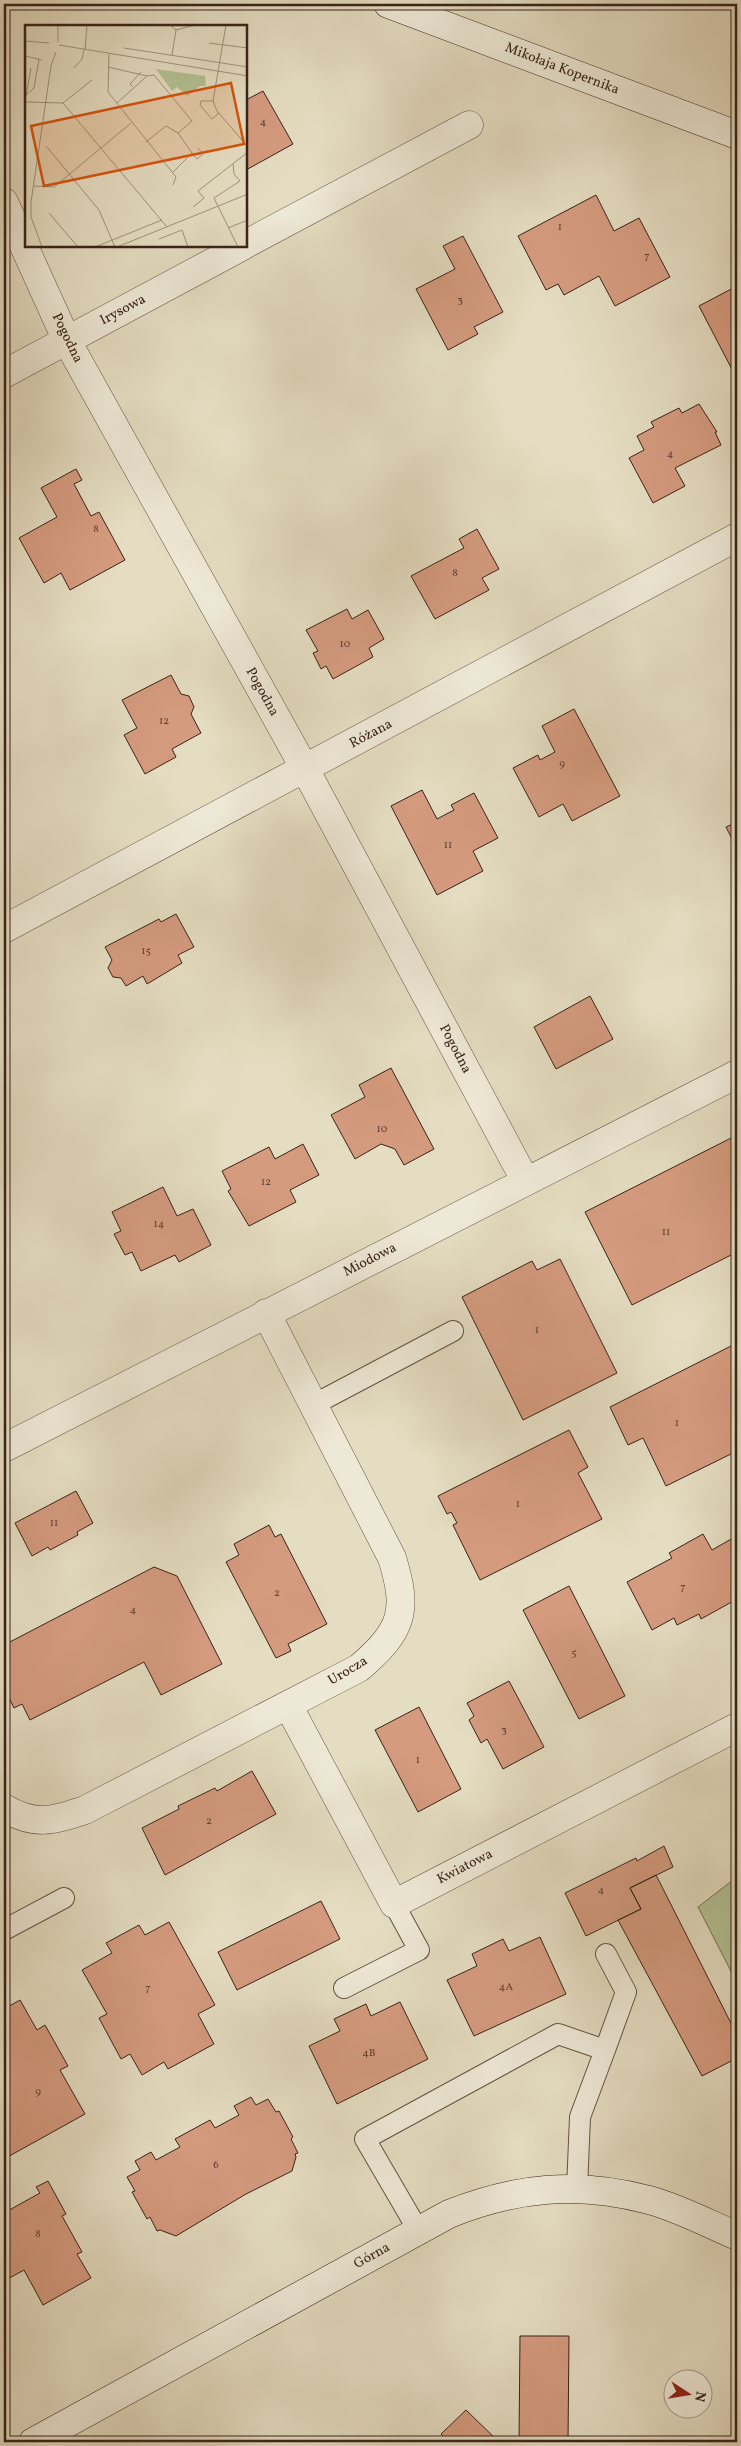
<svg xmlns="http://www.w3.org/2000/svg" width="741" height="2446" font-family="Vollkorn,serif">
	<rect width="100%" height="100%" fill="#e5ddc2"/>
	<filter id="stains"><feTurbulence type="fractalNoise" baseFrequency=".004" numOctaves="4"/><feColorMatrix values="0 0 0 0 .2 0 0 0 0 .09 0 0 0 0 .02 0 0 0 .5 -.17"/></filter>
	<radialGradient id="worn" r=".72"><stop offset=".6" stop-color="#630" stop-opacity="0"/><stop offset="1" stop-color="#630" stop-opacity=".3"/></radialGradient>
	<path fill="#b3c194" stroke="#767256" d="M737,1877V1983L698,1907Z"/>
	<path fill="#d59b7f" stroke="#392318" d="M263,91L293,144L246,170V100Z
		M596,195L614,231L639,218L670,277L615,306L599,276L564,295L558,284L546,290L518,236Z
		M463,236L503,312L474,327L478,334L448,350L416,289L455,269L443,246Z
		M737,286V379L699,306Z
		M699,404L717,432H715L721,445L675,468L685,486L653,503L629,458L644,450L637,436L654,427L651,422L679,408L682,413Z
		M76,469L82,480L74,484L91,516L99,512L125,560L70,590L61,573L44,583L19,538L57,517L41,488Z
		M477,529L499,569L482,578L489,590L435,619L411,576L464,548L459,539Z
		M347,609L352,619L368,610L384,639L369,648L373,657L333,679L326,666L321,669L313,653L318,651L306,630Z
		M171,675L181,694L189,696L194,707L191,714L201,733L172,749L176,757L145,774L124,735L137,728L122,700Z
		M574,709L620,796L572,821L563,804L539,817L513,768L538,755L540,760L555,752L542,726Z
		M422,790L437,819L454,810L451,805L474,793L498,838L473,851L483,871L437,895L391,806Z
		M737,822V849L726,827Z
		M176,914L194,947L178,955L182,963L147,984L143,976L126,986L121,978L113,977L108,968L112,960L105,947L159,919L161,922Z
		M590,996L613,1039L556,1069L534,1027Z
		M391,1068L434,1149L404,1165L395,1149L381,1144L355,1159L331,1115L365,1097L359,1085Z
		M737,1135V1252L632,1305L585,1212Z
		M303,1144L319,1175L290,1190L296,1202L249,1226L228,1191L231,1189L222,1171L269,1147L275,1159Z
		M163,1187L177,1216L193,1209L211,1245L179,1262L175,1255L141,1271L132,1252L125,1255L114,1234L121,1231L112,1212Z
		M560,1259L617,1373L523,1420L462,1297L532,1261L537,1270Z
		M733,1345L737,1355V1451L666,1486L643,1438L628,1445L610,1407Z
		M569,1430L588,1467L578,1473L602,1519L480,1580L453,1525L457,1523L451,1512L447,1514L438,1496Z
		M76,1491L93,1523L77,1532L78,1535L50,1550L48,1547L32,1556L15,1523Z
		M269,1525L275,1537L281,1534L327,1624L288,1644L291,1651L276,1658L226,1562L239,1555L234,1544Z
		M703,1534L712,1550L733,1538L735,1542L737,1541V1593L735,1594L737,1599L701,1619L699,1614L677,1625L674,1618L652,1630L627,1582L672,1558L669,1553Z
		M154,1567L177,1576L222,1664L161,1695L144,1662L30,1720L22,1704L14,1708L4,1688V1645Z
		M569,1586L625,1696L579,1719L523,1610Z
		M509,1681L544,1747L503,1769L487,1739L481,1743L469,1720L474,1716L467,1703Z
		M419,1707L461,1789L418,1812L375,1730Z
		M252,1771L276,1814L165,1875L142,1828L179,1809L178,1806L215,1788L217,1791Z
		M664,1846L673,1867L630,1888L641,1909L586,1936L565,1893L636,1858L637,1861Z
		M656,1875L737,2035V2058L702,2076L618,1920L641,1909L630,1888Z
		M321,1901L340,1939L237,1990L218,1952Z
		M169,1922L215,2005L198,2014L214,2044L168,2069L164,2062L142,2075L130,2054L121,2059L99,2018L107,2014L82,1970L112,1953L106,1943L139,1925L145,1935Z
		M540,1937L566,1994L474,2036L447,1980L477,1966L472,1954L503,1939L509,1951Z
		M20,2000L37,2030L45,2025L68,2066L60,2070L85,2114L4,2159V2009Z
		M400,2002L428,2059L337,2104L309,2046L340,2031L334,2019L366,2004L371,2016Z
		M251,2097L256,2105L268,2099L276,2112L279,2111L293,2137L291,2139L298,2153L295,2154L296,2157L292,2171L246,2194L176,2236L160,2230L157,2231L150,2217L147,2219L132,2192L135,2191L127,2177L140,2170L135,2161L151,2152L156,2160L180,2147L175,2139L210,2120L215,2128L239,2115L234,2106Z
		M48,2181L66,2214L62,2216L82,2252L77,2254L91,2278L43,2305L24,2270L4,2281V2213L40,2193L36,2187Z
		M520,2336H569L568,2442H519Z
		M466,2410L499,2442H449L441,2434Z"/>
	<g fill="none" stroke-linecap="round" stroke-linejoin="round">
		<defs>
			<path id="lane" d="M313,1405L453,1331
				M4,1930L64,1898
				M344,1988L419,1950L394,1904
				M605,2050L626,1992L606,1954
				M418,2230L365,2139L558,2034L605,2050L580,2117L577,2189"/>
			<path id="street" d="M4,202L67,341L305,769L525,1180
				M246,244L469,125
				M4,374L243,246
				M4,929L737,537
				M4,1448L737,1074
				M288,1705L394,1904L737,1727
				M4,1808C35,1826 53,1821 85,1810L359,1668C402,1631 409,1612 392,1558L266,1313"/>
			<path id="secondary" d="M388,4L737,135
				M33,2442L449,2214C516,2187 579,2181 649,2200C679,2208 709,2224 737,2236"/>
		</defs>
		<use href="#lane" stroke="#645242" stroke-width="22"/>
		<use href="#street" stroke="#645242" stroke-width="29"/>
		<use href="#secondary" stroke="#392318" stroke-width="29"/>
		<use href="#lane" stroke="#eee9d7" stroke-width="20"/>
		<use href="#street" stroke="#eee9d7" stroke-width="28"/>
		<use href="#secondary" stroke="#eee9d7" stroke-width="28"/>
	</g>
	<g text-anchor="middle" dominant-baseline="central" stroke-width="4.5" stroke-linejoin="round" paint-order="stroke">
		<g font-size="11" fill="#604132">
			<text x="263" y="122">4</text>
			<text x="560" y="227">1</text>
			<text x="647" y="256">7</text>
			<text x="460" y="300">3</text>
			<text x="670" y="454">4</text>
			<text x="96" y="529">8</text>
			<text x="455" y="573">8</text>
			<text x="345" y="644">10</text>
			<text x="164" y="721">12</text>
			<text x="562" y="764">9</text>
			<text x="448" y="845">11</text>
			<text x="146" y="951">15</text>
			<text x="382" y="1129">10</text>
			<text x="266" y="1182">12</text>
			<text x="159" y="1224">14</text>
			<text x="666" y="1232">11</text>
			<text x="537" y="1330">1</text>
			<text x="677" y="1423">1</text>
			<text x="518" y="1504">1</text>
			<text x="54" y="1523">11</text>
			<text x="683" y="1587">7</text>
			<text x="277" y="1593">2</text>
			<text x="133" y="1610">4</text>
			<text x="574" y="1653">5</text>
			<text x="504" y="1730">3</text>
			<text x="418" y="1760">1</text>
			<text x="209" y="1821">2</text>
			<text x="601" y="1890">4</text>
			<text x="506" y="1987">4A</text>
			<text x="148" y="1988">7</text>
			<text x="369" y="2053">4B</text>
			<text x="38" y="2092">9</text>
			<text x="216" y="2165">6</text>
			<text x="38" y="2234">8</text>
		</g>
		<g font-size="14" fill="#392318" stroke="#eee9d7">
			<text transform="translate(562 69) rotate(21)">Mikołaja Kopernika</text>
			<text transform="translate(123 310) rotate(-28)">Irysowa</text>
			<text transform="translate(67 338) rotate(64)">Pogodna</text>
			<text transform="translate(262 692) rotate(61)">Pogodna</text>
			<text transform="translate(371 734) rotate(-28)">Różana</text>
			<text transform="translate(455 1049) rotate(62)">Pogodna</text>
			<text transform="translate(370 1260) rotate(-27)">Miodowa</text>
			<text transform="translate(348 1671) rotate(-31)">Urocza</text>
			<text transform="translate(465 1867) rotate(-27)">Kwiatowa</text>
			<text transform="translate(372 2256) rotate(-29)">Górna</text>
		</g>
	</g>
	<g transform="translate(25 25)">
		<rect width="222" height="222" fill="#e5ddc2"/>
		<path d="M131,44L180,51L181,61H175L162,71L152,62L147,66Z" fill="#b3c194"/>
		<path fill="none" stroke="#a0937e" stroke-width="1" d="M33,0V17M145,0L151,5L170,0M201,0L188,76L192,86L223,122M0,16L24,18M184,18L223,23M34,20L223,51M99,23L223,42M60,25L62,0M84,29L83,67L151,152L148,160M147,30L151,5M0,31L17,35M83,42L122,51M49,43L57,34L59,25M108,62L105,59L116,47M0,71L9,63L14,34M1,71L6,43M188,76H176L175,80L187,94L194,88M0,77L38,78L142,202M38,78L67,55M92,78L122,51L129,50L167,96L153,108M121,117L141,101L153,108L167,128L147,148M21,121L74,185L90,222M167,128L172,134L178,129L173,123M208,139L209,149L215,156L189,173L213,222M8,161L29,162L106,98M168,182L179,173L173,166L223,127M24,188L53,222M203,203L223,195M134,214L157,205L163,222M17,222L6,192V177L26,41L31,27M70,222L137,195M92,222L223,169"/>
		<path fill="#d6540d" fill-opacity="0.15" stroke="#d6540d" stroke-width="2.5" d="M206,58L219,119L19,161L6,101Z"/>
		<rect width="222" height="222" fill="none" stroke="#392318" stroke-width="2.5"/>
	</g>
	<rect width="741" height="2446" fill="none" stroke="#e5ddc2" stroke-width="20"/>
	<rect x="5" y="5" width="731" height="2436" fill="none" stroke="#392318" stroke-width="2.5"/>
	<rect x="10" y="10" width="721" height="2426" fill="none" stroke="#392318"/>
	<g transform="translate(688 2394) rotate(102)"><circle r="24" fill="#eee9d7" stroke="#a69a8b"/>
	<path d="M0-4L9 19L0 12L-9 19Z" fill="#8f2418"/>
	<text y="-8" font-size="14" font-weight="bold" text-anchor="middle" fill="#392318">N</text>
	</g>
	<rect width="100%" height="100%" filter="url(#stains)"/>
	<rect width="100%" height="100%" fill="url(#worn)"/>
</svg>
